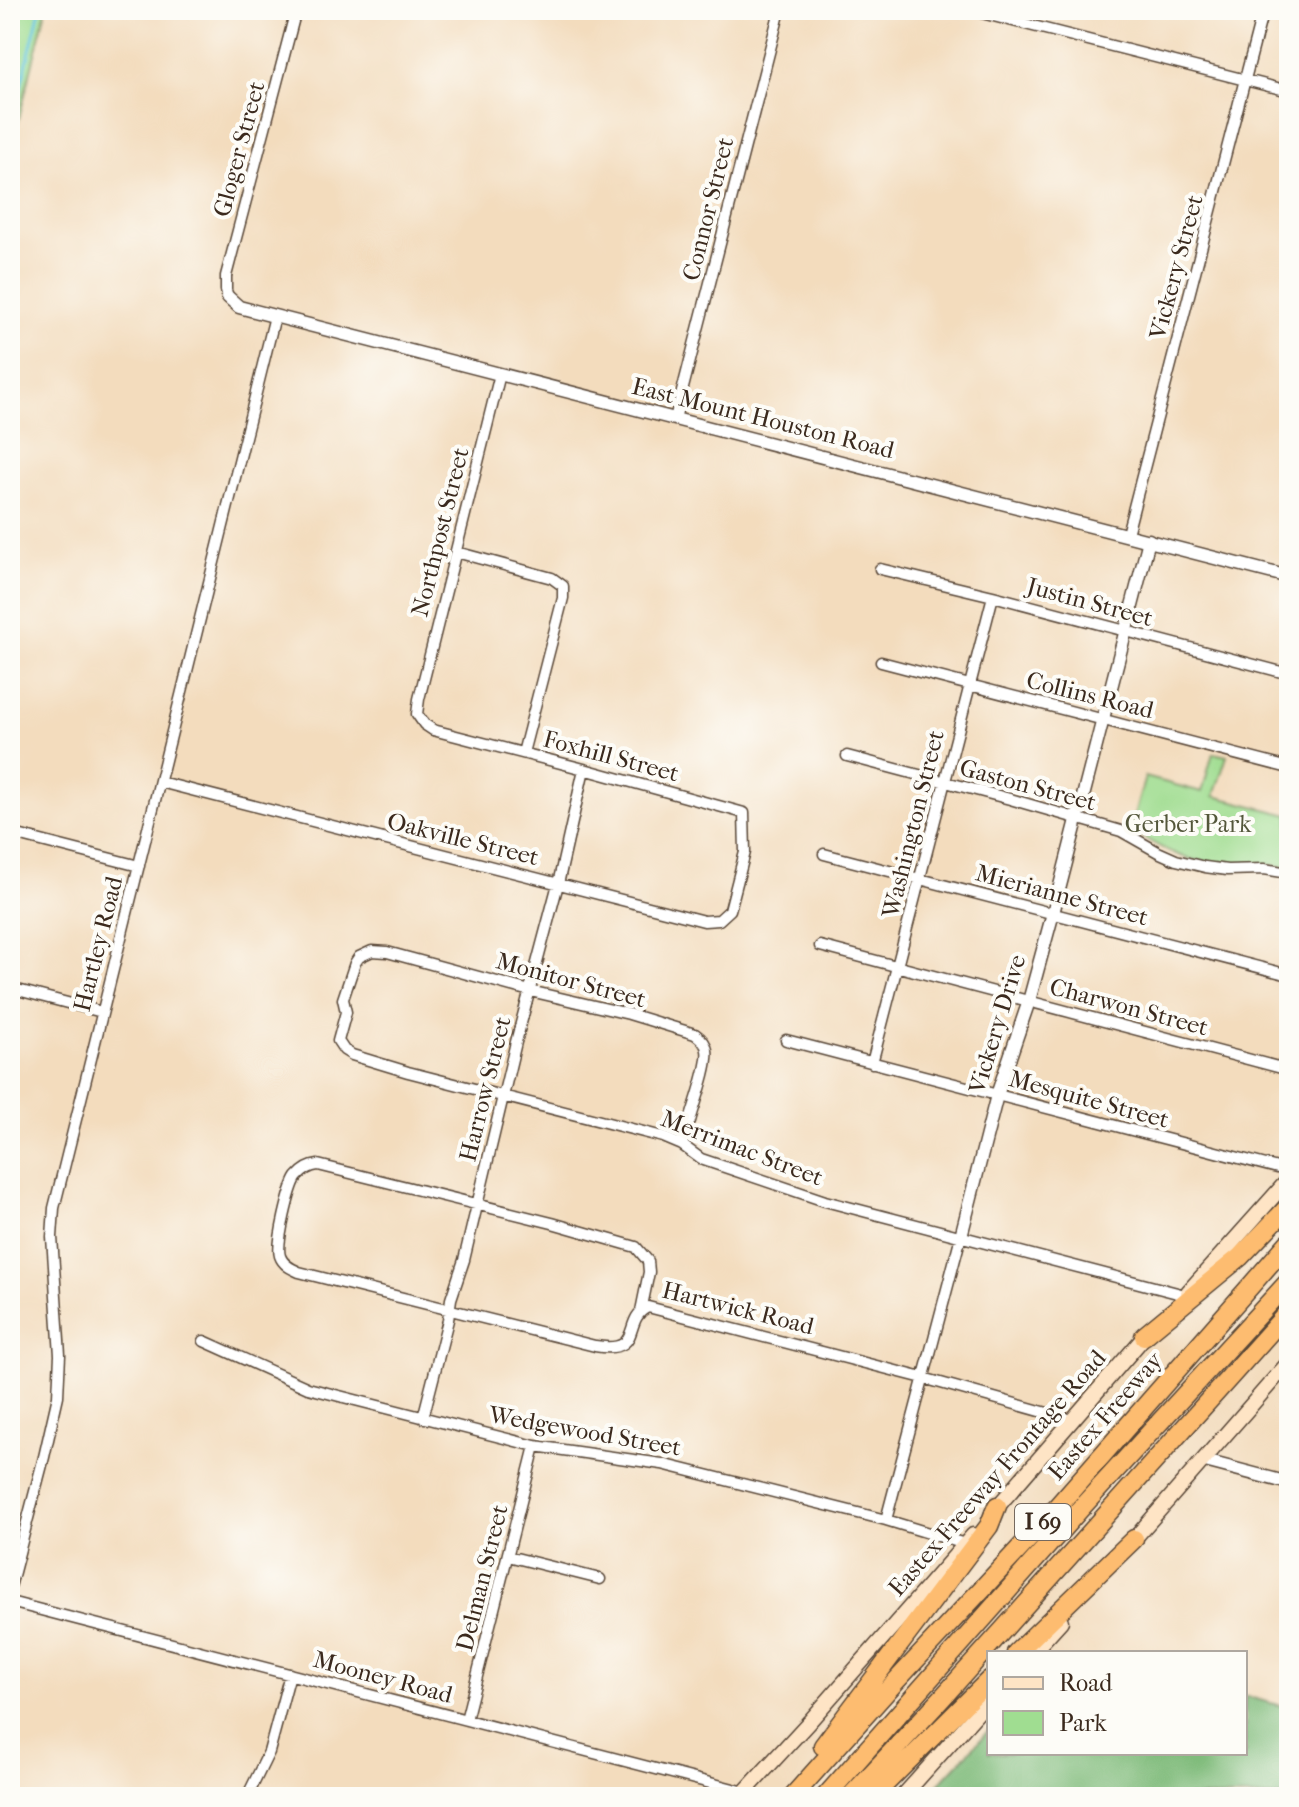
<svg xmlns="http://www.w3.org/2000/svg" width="1299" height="1807" font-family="'IM FELL French Canon',serif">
	<rect width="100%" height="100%" fill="#fdfcf7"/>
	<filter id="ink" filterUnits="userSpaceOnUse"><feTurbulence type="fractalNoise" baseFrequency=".0125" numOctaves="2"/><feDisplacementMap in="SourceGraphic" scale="16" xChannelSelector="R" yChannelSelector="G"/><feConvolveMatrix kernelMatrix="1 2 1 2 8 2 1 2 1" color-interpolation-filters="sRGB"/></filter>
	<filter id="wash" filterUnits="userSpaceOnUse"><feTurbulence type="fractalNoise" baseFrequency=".006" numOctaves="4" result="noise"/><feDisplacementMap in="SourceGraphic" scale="32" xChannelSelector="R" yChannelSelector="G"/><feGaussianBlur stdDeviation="1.8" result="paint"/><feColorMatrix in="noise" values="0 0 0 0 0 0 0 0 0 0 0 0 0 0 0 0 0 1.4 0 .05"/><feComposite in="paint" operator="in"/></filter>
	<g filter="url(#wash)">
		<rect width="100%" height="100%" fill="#f3dcbd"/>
		<path fill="#a0dd91" stroke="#6e8458" stroke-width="2" d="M10,10H46L10,154Z
			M1213,753L1227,756L1214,796L1289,815V867C1263,862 1238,865 1212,863C1181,860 1156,846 1130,829L1145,777L1202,792Z"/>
		<path fill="#80bc7b" stroke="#5e734c" stroke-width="2" d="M1245,1696L1289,1708V1797H927L989,1730V1753H1245Z"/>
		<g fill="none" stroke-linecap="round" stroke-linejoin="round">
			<path stroke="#5fc3dd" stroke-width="3" d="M10,130L40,10"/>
		</g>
	</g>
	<g filter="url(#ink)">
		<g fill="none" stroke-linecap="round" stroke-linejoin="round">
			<defs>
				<path id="minor" d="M970,10L1289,91
					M228,297L226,290V276L296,10
					M675,419L780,10
					M1127,534L1263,10
					M456,552L552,578L563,586V598L523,753
					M880,569L993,596L1289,674
					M881,662L1289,768
					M847,756L1010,799L1121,831L1158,852L1176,860L1205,867L1227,870L1264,869L1289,873
					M160,782L704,921L719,920L730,910L745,852L744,813L584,769L433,730L424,724L417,714L419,699L500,374
					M10,833L139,866
					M824,854L1289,975
					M820,946L1289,1070
					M10,988L102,1012
					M786,1040L1289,1171
					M872,1063L993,596
					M682,1145L686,1128L690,1121C694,1106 710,1064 707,1050C706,1043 701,1038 695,1034L629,1014L530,991L387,952L372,951L359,957L355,963L343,999L346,1012L338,1041L344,1050L352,1055L408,1072L663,1137L682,1145L701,1159L825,1201L1185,1295
					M641,1311L649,1272L648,1261L636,1247L552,1223L318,1165C309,1166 303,1170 297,1177C290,1187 276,1244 280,1256C283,1265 292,1269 299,1272L595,1346C645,1354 621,1320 648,1307L923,1378L1072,1420
					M204,1341L308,1388L535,1446L662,1464L886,1520L965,1544
					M423,1418L448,1320L451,1299L464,1260L516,1042L558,884L584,769
					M886,1520L961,1236
					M508,1556L600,1579
					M10,1587L44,1457L58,1396L60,1355L52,1237L54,1208L275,316
					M10,1602L745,1792
					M466,1720L535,1446
					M247,1797L269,1752L290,1674"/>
				<path id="tertiary" d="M228,297L239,307L1289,577
					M961,1236L997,1095L1029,1001L1053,913L1149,540
					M1205,1461L1289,1483"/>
				<path id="secondary" d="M1188,1292L1289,1179
					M992,1513L1151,1329
					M1128,1546L1289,1362
					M1032,1653L1061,1621
					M740,1797L809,1722L973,1535
					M902,1797L989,1700"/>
				<path id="motorway" d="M1144,1336L1240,1257L1289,1206
					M1016,1653L1134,1539
					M823,1746L989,1526L997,1506
					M792,1797L896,1681L1034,1533L1289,1242
					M825,1797L1080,1509L1289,1281
					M850,1797L942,1698L1289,1311
					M872,1797L989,1680"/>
			</defs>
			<use href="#minor" stroke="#574536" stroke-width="13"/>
			<use href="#tertiary" stroke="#574536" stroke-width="15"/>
			<use href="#secondary" stroke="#574536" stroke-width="17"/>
			<use href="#motorway" stroke="#574536" stroke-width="21"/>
			<use href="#minor" stroke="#fff" stroke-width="10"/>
			<use href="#tertiary" stroke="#fff" stroke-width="12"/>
			<use href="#secondary" stroke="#fee4c5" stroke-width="14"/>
			<use href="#motorway" stroke="#fdbc6f" stroke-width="18"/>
		</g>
	</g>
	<g text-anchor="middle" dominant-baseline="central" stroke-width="8" stroke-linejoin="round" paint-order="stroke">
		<rect fill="#fdfcf7" stroke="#75695f" stroke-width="2" x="1015" y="1504" width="56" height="36" rx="6"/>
		<g font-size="22" font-weight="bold" fill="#3b2a1e">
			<text x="1043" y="1522">I 69</text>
		</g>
		<g font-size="24" fill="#3b2a1e" stroke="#fdfcf7">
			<text transform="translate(239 149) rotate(-75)">Gloger Street</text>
			<text transform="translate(708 209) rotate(-76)">Connor Street</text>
			<text transform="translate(1176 267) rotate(-75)">Vickery Street</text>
			<text transform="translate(763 418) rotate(14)">East Mount Houston Road</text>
			<text transform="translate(440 532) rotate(-76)">Northpost Street</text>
			<text transform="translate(1090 602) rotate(15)">Justin Street</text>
			<text transform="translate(1090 695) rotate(14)">Collins Road</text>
			<text transform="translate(611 756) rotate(15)">Foxhill Street</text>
			<text transform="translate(1028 785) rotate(15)">Gaston Street</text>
			<text transform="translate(913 824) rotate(-76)">Washington Street</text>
			<text transform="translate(463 839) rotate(14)">Oakville Street</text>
			<text transform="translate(1062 895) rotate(15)">Mierianne Street</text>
			<text transform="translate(98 944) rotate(-76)">Hartley Road</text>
			<text transform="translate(571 980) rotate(15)">Monitor Street</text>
			<text transform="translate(1129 1007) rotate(15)">Charwon Street</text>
			<text transform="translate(997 1024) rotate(-73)">Vickery Drive</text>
			<text transform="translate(485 1089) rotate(-76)">Harrow Street</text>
			<text transform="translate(1089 1099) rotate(15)">Mesquite Street</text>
			<text transform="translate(742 1148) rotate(21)">Merrimac Street</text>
			<text transform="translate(738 1308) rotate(14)">Hartwick Road</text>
			<text transform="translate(1105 1416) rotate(-49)">Eastex Freeway</text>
			<text transform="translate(585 1431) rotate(10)">Wedgewood Street</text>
			<text transform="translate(997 1473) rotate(-49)">Eastex Freeway Frontage Road</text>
			<text transform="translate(482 1578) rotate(-76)">Delman Street</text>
			<text transform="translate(383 1677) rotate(15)">Mooney Road</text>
		</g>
		<g font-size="24" fill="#54573b" stroke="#fdfcf7">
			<text x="1188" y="824">Gerber Park</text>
		</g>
	</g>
	<rect width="1299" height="1807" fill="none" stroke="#fdfcf7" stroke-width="40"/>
	<rect x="987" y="1651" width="260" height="104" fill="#fdfcf7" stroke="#afa8a0" stroke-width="2"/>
	<rect x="1003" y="1677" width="40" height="12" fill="#fee4c5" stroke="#afa8a0" stroke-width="2"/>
	<text x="1059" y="1691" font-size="24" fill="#3b2a1e">Road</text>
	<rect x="1003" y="1711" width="40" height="24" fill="#a0dd91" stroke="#afa8a0" stroke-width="2"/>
	<text x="1059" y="1731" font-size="24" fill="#3b2a1e">Park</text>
</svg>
